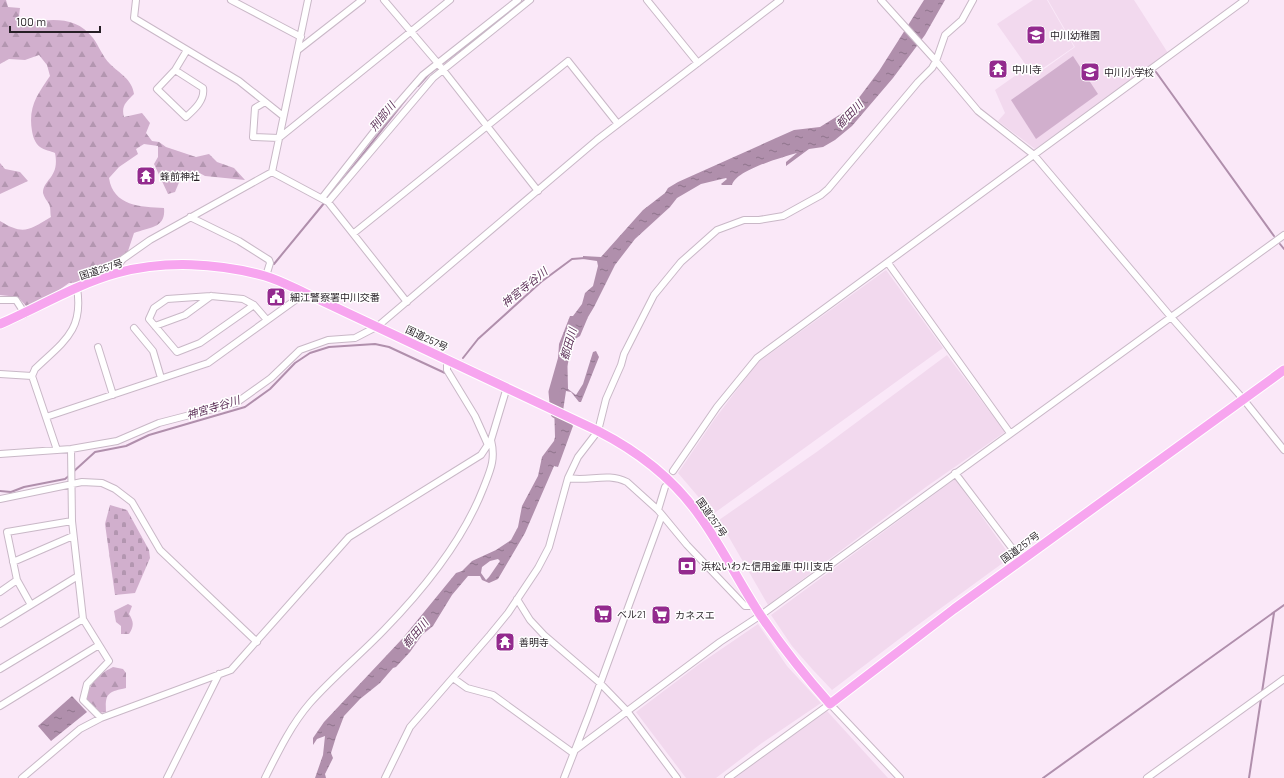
<svg xmlns="http://www.w3.org/2000/svg" width="1284" height="778" font-family="Barlow,'Noto Sans JP',sans-serif">
	<defs>
		<pattern id="forest-firs" width="22" height="20" patternUnits="userSpaceOnUse"><rect width="22" height="20" fill="#d1afcd"/><path d="M5 1l3.5 6h-7zM16 11l3.5 6h-7z" fill="#b396b0"/></pattern>
		<pattern id="cemetery-stones" width="16" height="16" patternUnits="userSpaceOnUse"><rect width="16" height="16" fill="#d1afcd"/><path d="M2 7V4a2 2 0 0 1 4 0v3zM10 15v-3a2 2 0 0 1 4 0v3z" fill="#b396b0"/></pattern>
		<pattern id="water-ripples" width="26" height="14" patternUnits="userSpaceOnUse"><rect width="26" height="14" fill="#b08fac"/><path d="M2 4q2-2 4 0t4 0M15 11q2-2 4 0t4 0" fill="none" stroke="#8f748c"/></pattern>
	</defs>
	<rect width="100%" height="100%" fill="#fae8f8"/>
	<path fill="#f2d9ee" d="M1033,0H1047L1074,47L1033,75L997,24Z
		M1048,0H1134L1168,53L1035,149L998,121L1005,113L995,90L1026,68L1033,77L1075,47Z
		M886,270L943,348L713,514L678,473L714,420L757,363Z
		M947,355L1005,432L926,487L768,605L719,520L818,451Z
		M955,479L1011,557L915,627L832,690L813,670L792,646L771,615Z
		M758,624L787,666L821,703L762,743L716,778H686L636,712L698,665Z
		M827,711L888,778H735Z"/>
	<path fill="url(#forest-firs)" d="M0,0H6L8,7L20,8L18,24C45,20 74,13 93,38C99,46 102,56 110,64C120,74 132,79 134,94C126,102 121,106 124,117L142,113L150,123L146,133L152,141L159,142L166,147L196,157L209,154L217,162L234,168L245,180L205,176L196,171L180,180L175,192L168,194L154,164L158,157V146L144,144L136,149L138,154L119,167L109,178C113,206 141,207 164,208C166,228 150,227 134,233L128,251L102,274L84,282L69,283L52,295L27,307L18,297L0,295V221C23,235 28,231 51,217C50,213 51,208 49,204C47,201 44,197 43,193C43,179 60,178 55,153C51,151 44,150 40,147C35,143 33,137 32,131C28,107 37,95 50,76L47,65L39,55L25,60L9,59L0,64Z
		M0,163L5,169L20,172L28,181L0,194Z
		M128,604L132,606L129,614C134,622 134,626 129,634H121V626L116,622L114,611Z
		M113,667L123,669L126,673V688C108,692 105,693 106,712L99,713L84,700C92,683 95,676 113,667Z"/>
	<path fill="url(#cemetery-stones)" d="M110,505L127,510L149,550L150,558L135,593L115,595L105,524Z"/>
	<path fill="#d1afcd" d="M1073,56L1098,94L1036,139L1011,100Z"/>
	<path fill="url(#water-ripples)" fill-rule="evenodd" d="M924,0H945L925,35L893,78L852,126L835,140L823,147L809,149L786,166V162L797,153C783,157 736,170 732,185H722L721,184L727,179L726,178L701,184L677,198L670,207L635,239L615,265L594,307L588,317L580,336L567,344L568,389L576,395L583,384L593,352L596,351L599,357L581,402H579L571,392L566,391L563,411L573,426L558,467L554,466L525,533L498,579L489,583L482,580L480,576H468L452,595L433,626L422,635L410,652L396,667L393,668L380,683L360,699L344,716L336,737L331,753L333,758L325,774L326,778H315L323,755L325,736L317,739L313,745V738L324,722L402,639L456,573L462,571L472,561L496,550L511,540L518,527L522,506L538,476L542,457L554,441L555,437L554,402L556,392L559,344L570,316H573L582,304L585,293L593,286L598,266L597,261L583,259V256L601,257L643,210L665,193L668,188L678,182L794,130L820,127L852,107L879,71ZM498,559L500,561L489,577L486,580L481,573L482,567L490,561Z
		M72,696L87,712L51,741L38,726Z"/>
	<g fill="none" stroke-linecap="round" stroke-linejoin="round">
		<path stroke="#b08fac" stroke-width="2" d="M1156,72L1274,236
			M418,86L429,74L525,0
			M333,192L407,98
			M1280,244L1284,249
			M274,264L325,202
			M463,358L478,339L541,282L572,259L585,258
			M73,472L95,452L126,446L149,435L245,407L270,389L295,363L310,353L329,347L375,344L389,347L445,373
			M0,491L11,492L24,487L65,479L70,475
			M1262,692L1274,613
			M1043,778L1284,605
			M1249,778L1261,699"/>
		<path stroke="#b08fac" stroke-width="11" d="M556,413L554,392L572,329"/>
		<defs>
			<path id="minor" d="M136,0L134,18L239,81L283,116
				M231,0L301,37
				M384,0L436,61L538,191
				M647,0L698,63
				M881,0L936,61L978,111L1034,155L1171,317L1244,400L1284,450
				M298,50L362,0
				M175,70L203,88C205,100 195,109 186,117L157,89L175,70L187,50
				M265,102L255,108L253,137L279,138L450,0
				M272,172L328,202L407,302
				M322,198L376,129L423,75L518,0
				M328,202L433,78L530,0
				M190,217L239,241L269,260L270,263L266,276
				M354,233L568,61L618,124
				M888,263L1010,433
				M117,273L116,267L123,259L150,240L272,172L308,0
				M0,300H16L25,314
				M254,305L200,343L177,352L149,319L154,308L167,299L211,296L243,299L254,305L267,320
				M155,326L185,315L211,296
				M134,328L153,351L161,378
				M98,347L113,395
				M447,359V370L475,416L488,445
				M0,374L32,376
				M46,417L208,363L305,293
				M71,449L72,521L83,619L109,661L87,684L83,700L101,718
				M57,450L32,376L35,369C63,342 84,331 77,288
				M0,454L71,449L117,441L159,423L236,403L271,378L300,350L328,340L355,338L378,326L597,140L780,0
				M673,471L717,407L757,358L1245,0
				M955,473L1021,560
				M665,487L658,510L687,545L745,606H756
				M0,499L82,482L102,483L115,489L132,502L160,550L257,642
				M658,510L627,482C607,472 589,482 568,478L578,457L598,431L606,399L621,365L624,354L654,295L681,262L717,230L744,220H759L783,216L821,195L828,189L918,82L932,68L936,61L945,35L962,20L973,0
				M13,562L73,536
				M17,580L7,532L72,521
				M0,592L17,580L31,605
				M517,599L530,620L544,635L600,683L627,711L677,778
				M0,624L78,576
				M0,669L83,619
				M453,678L467,688L493,695L573,753
				M0,706L99,645
				M575,750L720,642L761,615L1284,235
				M22,778L80,729L101,718L231,670L349,537L481,455L491,440L507,387
				M167,778L219,674
				M265,778C278,752 291,725 310,703C333,677 360,655 384,630C422,591 463,540 483,489C490,471 496,460 491,440
				M385,778L410,727L490,635L508,613L538,568L549,547L568,478
				M564,778L589,714L662,515
				M728,778L830,704L900,778
				M1147,778L1284,679"/>
			<path id="highway" d="M0,324C39,307 77,284 117,273C165,260 218,263 265,276C279,280 292,287 305,293L598,431C639,452 675,480 701,518C723,549 740,584 761,616C783,648 805,676 830,704L954,609L1284,370"/>
		</defs>
		<use href="#minor" stroke="#c9b8c7" stroke-width="8"/>
		<use href="#highway" stroke="#fff" stroke-width="11"/>
		<use href="#minor" stroke="#fff" stroke-width="6"/>
		<use href="#highway" stroke="#f7a5ef" stroke-width="9"/>
	</g>
	<defs>
		<symbol id="school-square" viewBox="-11 -11 22 22"><rect x="-9" y="-9" width="18" height="18" rx="4" fill="#932a8e" stroke="#fff"/><path d="M0-5L7-2L0 1L-7-2ZM-4 1L0 2.5L4 1V4Q0 6-4 4Z" fill="#fff"/></symbol>
		<symbol id="temple-square" viewBox="-11 -11 22 22"><rect x="-9" y="-9" width="18" height="18" rx="4" fill="#932a8e" stroke="#fff"/><path d="M0-6L5-2H3V0L6.5 2.5H4V6H1.5V3h-3V6H-4V2.5H-6.5L-3 0V-2H-5Z" fill="#fff"/></symbol>
		<symbol id="civic-square" viewBox="-11 -11 22 22"><rect x="-9" y="-9" width="18" height="18" rx="4" fill="#932a8e" stroke="#fff"/><path d="M-.6-6.5H3V-4.5H.6V-3L4-1V1h2V6H-6V1h2V-1L-.6-3ZM-1.2 2.5V6h2.4V2.5Z" fill="#fff"/></symbol>
		<symbol id="bank-square" viewBox="-11 -11 22 22"><rect x="-9" y="-9" width="18" height="18" rx="4" fill="#932a8e" stroke="#fff"/><path d="M-6-4H6V4H-6ZM0-2.3a2.3 2.3 0 1 0 0 4.6a2.3 2.3 0 1 0 0-4.6Z" fill="#fff"/></symbol>
		<symbol id="supermarket-square" viewBox="-11 -11 22 22"><rect x="-9" y="-9" width="18" height="18" rx="4" fill="#932a8e" stroke="#fff"/><path d="M-6-5.5h2.5l.6 2H6L4.5 2H-2.5L-4.4-4H-6ZM-1.5 3.2a1.3 1.3 0 1 0 .1 0ZM3 3.2a1.3 1.3 0 1 0 .1 0Z" fill="#fff"/></symbol>
	</defs>
	<g fill-rule="evenodd">
		<use href="#school-square" x="1025" y="24" width="22" height="22"/>
		<use href="#temple-square" x="987" y="58" width="22" height="22"/>
		<use href="#school-square" x="1079" y="61" width="22" height="22"/>
		<use href="#temple-square" x="135" y="165" width="22" height="22"/>
		<use href="#civic-square" x="265" y="286" width="22" height="22"/>
		<use href="#bank-square" x="676" y="555" width="22" height="22"/>
		<use href="#supermarket-square" x="592" y="603" width="22" height="22"/>
		<use href="#supermarket-square" x="650" y="604" width="22" height="22"/>
		<use href="#temple-square" x="494" y="631" width="22" height="22"/>
	</g>
	<g text-anchor="middle" dominant-baseline="central" stroke-width="3" stroke-linejoin="round" paint-order="stroke">
		<g font-size="10" fill="#261f25" stroke="#fff" text-anchor="start">
			<text x="1050" y="35">中川幼稚園</text>
			<text x="1012" y="69">中川寺</text>
			<text x="1104" y="72">中川小学校</text>
			<text x="160" y="176">蜂前神社</text>
			<text x="290" y="297">細江警察署中川交番</text>
			<text x="701" y="566">浜松いわた信用金庫 中川支店</text>
			<text x="617" y="614">ベル21</text>
			<text x="675" y="615">カネスエ</text>
			<text x="519" y="642">善明寺</text>
		</g>
		<g font-size="10" fill="#261f25" stroke="#fff">
			<text transform="translate(101 269) rotate(-18)">国道257号</text>
			<text transform="translate(427 338) rotate(25)">国道257号</text>
			<text transform="translate(712 517) rotate(55)">国道257号</text>
			<text transform="translate(1020 547) rotate(-36)">国道257号</text>
		</g>
		<g font-size="11" font-style="italic" fill="#5f335b" stroke="#fff">
			<text transform="translate(849 114) rotate(-46)">都田川</text>
			<text transform="translate(382 116) rotate(-51)">刑部川</text>
			<text transform="translate(524 287) rotate(-39)">神宮寺谷川</text>
			<text transform="translate(568 344) rotate(-74)">都田川</text>
			<text transform="translate(213 407) rotate(-17)">神宮寺谷川</text>
			<text transform="translate(415 633) rotate(-50)">都田川</text>
		</g>
	</g>
	<path d="M10 26v6h90v-6" fill="none" stroke="#261f25" stroke-width="2"/>
	<text x="16" y="26" font-size="12" fill="#261f25" stroke="#ffffff" stroke-width="3" paint-order="stroke">100 m</text>
</svg>
